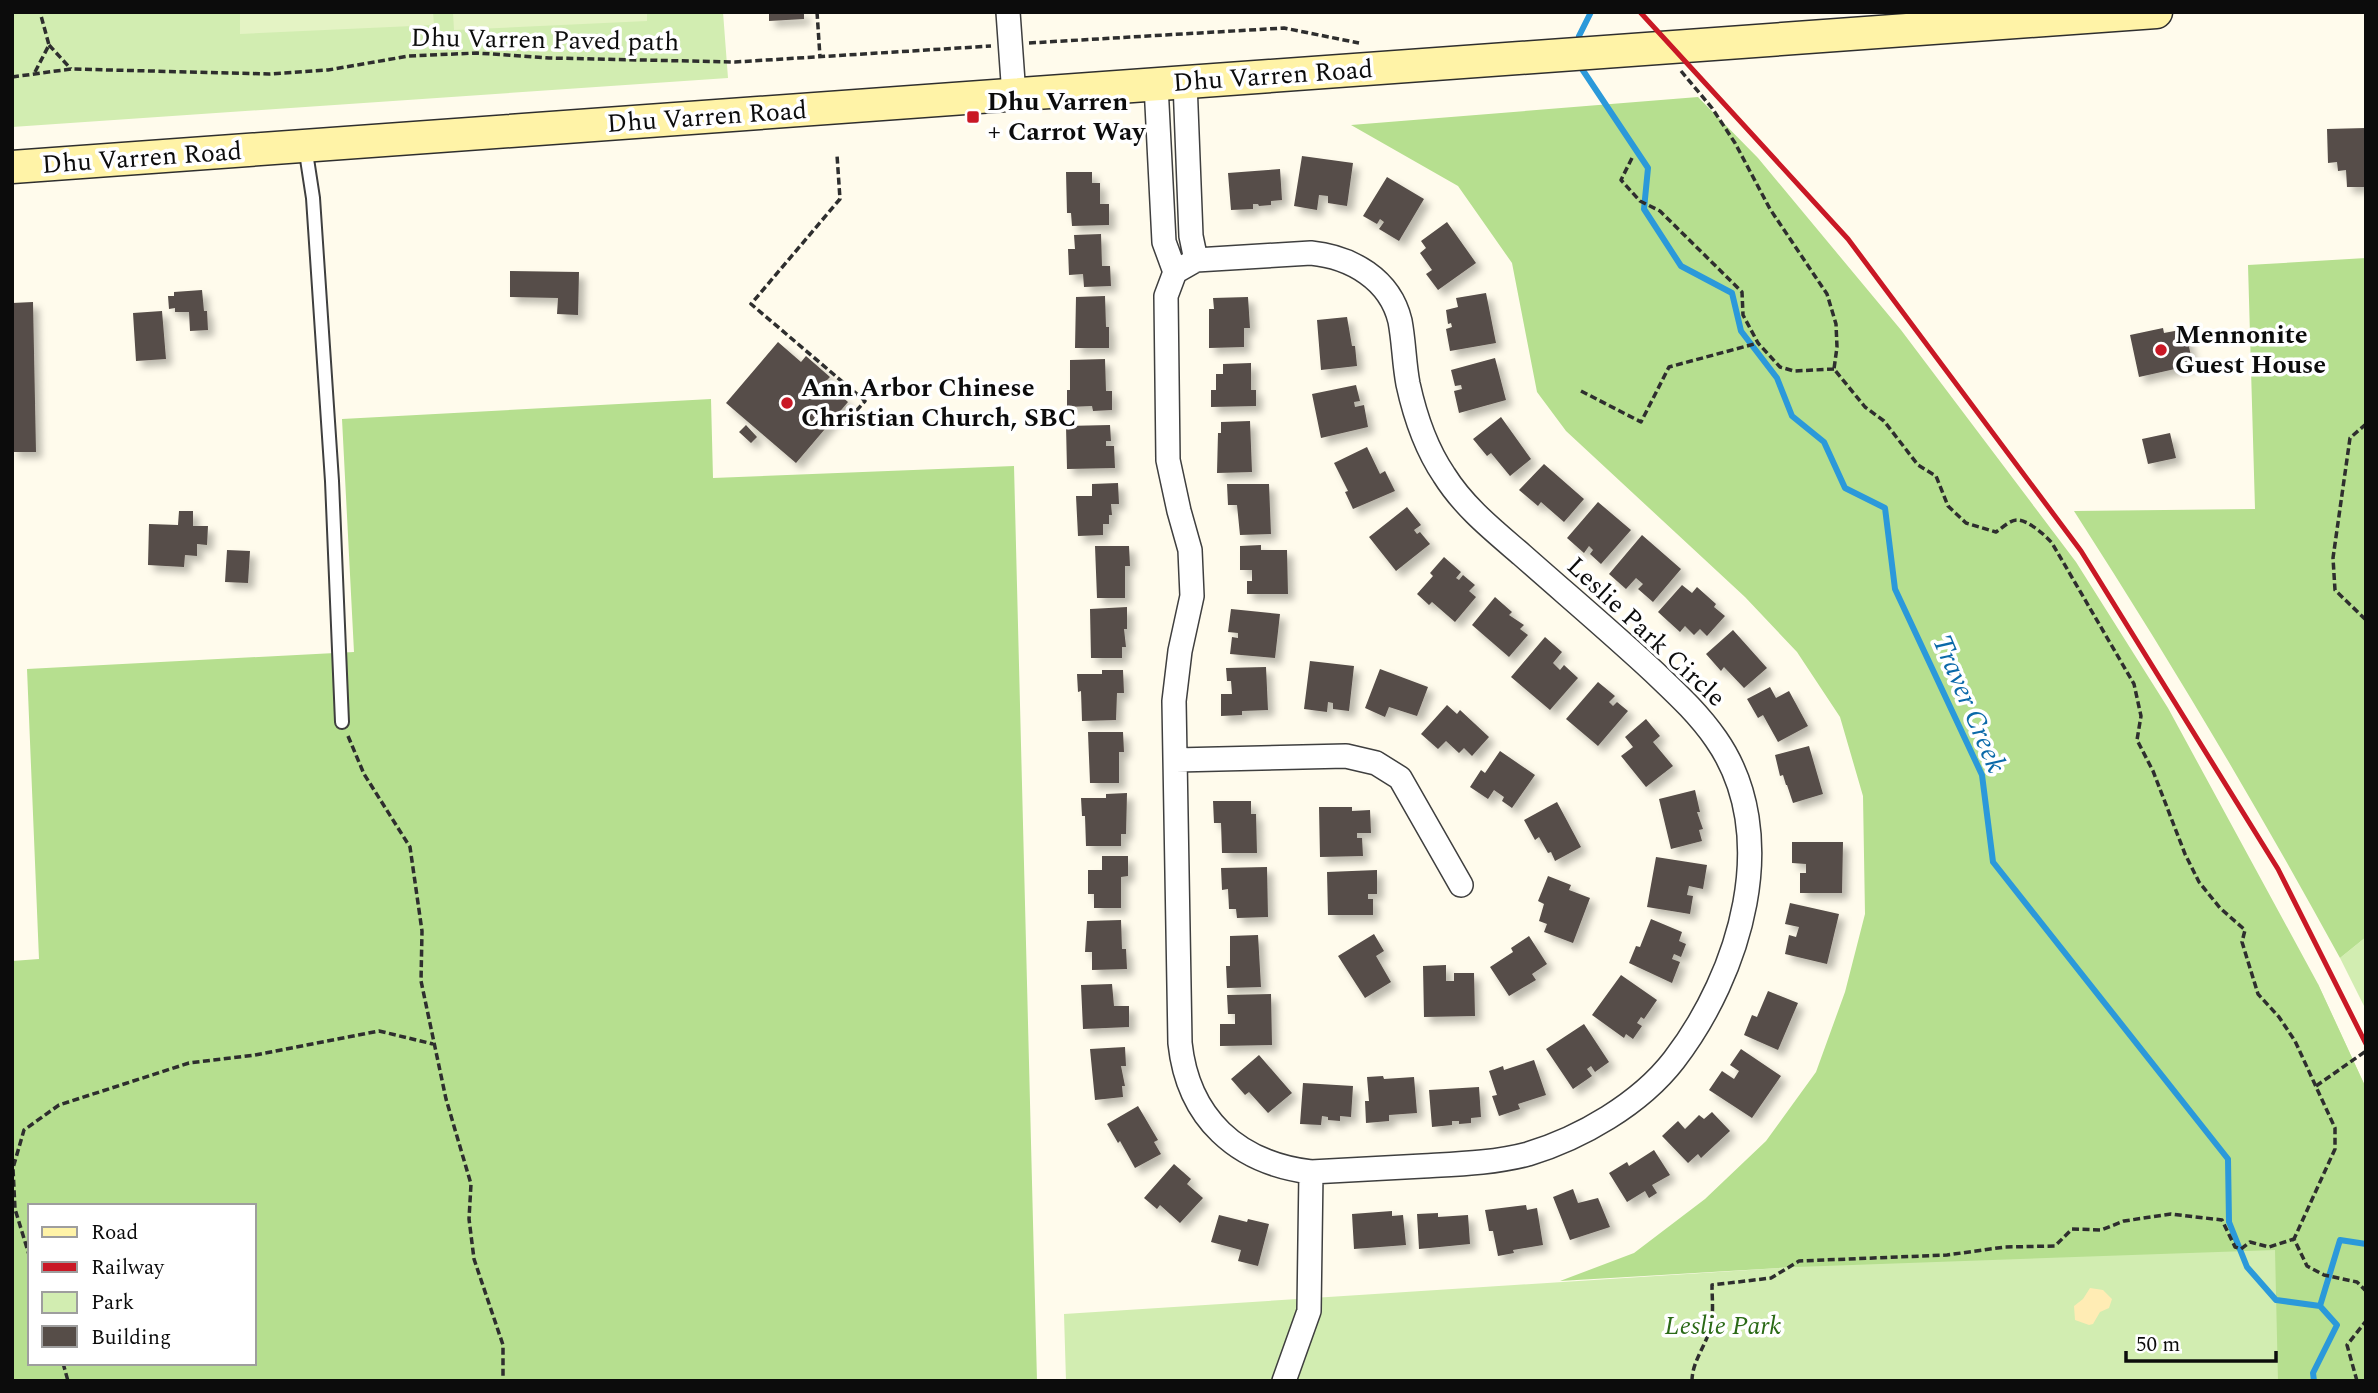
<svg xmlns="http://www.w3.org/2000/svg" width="2378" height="1393" font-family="Spectral,serif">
	<defs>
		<filter id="shadow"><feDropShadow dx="6" dy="6" stdDeviation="3.5" flood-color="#0004"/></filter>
	</defs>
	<rect width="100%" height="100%" fill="#fffbec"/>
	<path fill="#d2edb1" d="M12,12H723L728,78L12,127Z
		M2366,937V1010L2340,958Z
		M2318,984L2366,1088V1381H1066L1064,1314L1796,1267Z"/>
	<path fill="#b6df8f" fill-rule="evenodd" d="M1698,97L1758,158L1901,330L2076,562L2168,708L2318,984L2366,1088V1381H2278L2275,1250L1796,1267L1560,1281L1634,1253L1705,1199L1766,1141L1816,1072L1845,992L1865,914L1863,796L1840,717L1797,652L1745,597L1566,431L1537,392L1512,263L1458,186L1351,125Z
		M2366,258V937L2340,958C2257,806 2168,657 2074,511L2255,509L2248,265Z
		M711,399L713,478L1014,466L1037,1381H12V961L39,959L27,669L354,652L342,419ZM30,1206H254V1363H30Z"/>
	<path fill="#ffecb4" d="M2090,1288L2103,1290L2112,1299L2109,1308L2100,1312L2093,1324L2089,1325L2075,1320L2074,1306L2083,1299Z"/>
	<path fill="#e4f3c4" d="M240,12H433L434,25L240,34Z
		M453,12H647V21L454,30Z"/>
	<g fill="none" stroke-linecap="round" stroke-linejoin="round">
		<path stroke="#2b99da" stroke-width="6" d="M1579,36L1591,12
			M1582,69L1648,168L1644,209L1681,266L1732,293L1741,331L1777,378L1792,416L1824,442L1845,488L1885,508L1895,589L1982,775L1993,862L2228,1159L2229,1222L2247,1267L2276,1300L2320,1306L2337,1325L2313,1373L2314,1381
			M2320,1306L2340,1240L2366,1244"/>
	</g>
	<path fill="#564d48" filter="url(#shadow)" d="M769,12H804V19L769,21Z
		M2366,128V187H2347L2346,170L2338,171L2337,162L2328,163L2327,129Z
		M1302,156L1353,163L1347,206L1328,203V196L1319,195L1317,210L1294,206Z
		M1280,169L1282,200L1271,201V205L1259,206L1258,204H1253V209L1231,210L1228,173Z
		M1066,172H1092V183H1100V204H1109V225L1072,226L1071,213H1067Z
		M1387,177L1424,199L1399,241L1379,229L1384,222L1380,219L1377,224L1363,216Z
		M1447,222L1476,263L1438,290L1426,274L1432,270L1420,253L1426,248L1421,241Z
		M1101,234L1102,266H1110L1111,286L1084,287L1083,274L1069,275L1068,249H1075L1074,235Z
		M510,271L579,272L578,315L557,314L558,298L510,297Z
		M202,290L204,311H207L208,330L190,331L189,312H175V308L169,309L168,296H174V292Z
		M1486,293L1496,343L1450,351L1446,329L1452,327L1451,323L1448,324L1446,310L1458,307L1456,298Z
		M1105,296L1106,327H1109V348H1075L1076,297Z
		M1248,297L1250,328H1244V347L1209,348V309H1214L1213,298Z
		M33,302L36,452H12V303Z
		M162,311L166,359L136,361L133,313Z
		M1347,317L1352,346H1355L1357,366L1321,370L1317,320Z
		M2163,328L2164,333L2185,329L2193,365L2139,377L2130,335Z
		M778,342L801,362L806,356L830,377L825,382L848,402L796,463L726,403Z
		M1495,358L1506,400L1459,413L1454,391L1462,389L1461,385L1455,386L1451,370Z
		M1105,359L1106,391H1112V410L1093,411L1092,406L1067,407V390H1070V360Z
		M1251,363V390H1256V406L1211,407V390H1216V374H1223V364Z
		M1356,385L1360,401L1354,402L1355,407L1364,405L1368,427L1321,438L1312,394Z
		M1501,417L1531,459L1510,476L1491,453L1487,456L1473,439Z
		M1250,421L1252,472L1217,473L1218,433H1221V422Z
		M746,425L757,437L751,443L739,432Z
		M1110,425L1111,441H1106V446H1114L1115,468L1067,469L1066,426Z
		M2170,433L2176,458L2148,464L2142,439Z
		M1367,447L1380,474L1385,471L1395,491L1353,509L1345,492L1348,491L1334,463Z
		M1544,464L1584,499L1564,522L1541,502L1538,506L1519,490Z
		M1118,483L1119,504H1111L1112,515H1109V524H1103V535L1078,536L1076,496H1092V484Z
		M1227,484H1269L1271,534L1240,535L1237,505H1228Z
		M1598,502L1631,530L1601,564L1590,554L1593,550L1589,546L1584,553L1567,538Z
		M1407,507L1421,525L1414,530L1417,534L1420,532L1430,544L1396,571L1369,537Z
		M179,511H193V526H208L207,545L197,544V556L185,555L184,567L148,565L149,524L178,525Z
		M1642,535L1681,569L1653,602L1638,589L1643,584L1636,578L1626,589L1609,574Z
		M1261,545V550H1287L1288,594H1247V581H1252V570H1240V546Z
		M1095,546H1129L1130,566H1125V598H1097Z
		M227,550L250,551L248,583L225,582Z
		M1444,557L1461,572L1456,578L1459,580L1463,575L1475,585L1469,591L1476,597L1455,622L1432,602L1429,605L1417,594L1433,576L1430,573Z
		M1682,585L1692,593L1697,587L1716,604L1714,607L1725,616L1707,636L1700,629L1694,635L1685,626L1680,632L1658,612Z
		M1495,597L1512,612L1509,615L1524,625L1520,629L1528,635L1509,657L1472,625Z
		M1127,607V629H1124L1126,647H1122V658H1091L1090,609Z
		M1231,609L1280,614L1275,658L1230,654L1232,637L1238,638V633L1228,632Z
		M1733,630L1767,668L1744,688L1724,667L1721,671L1706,654Z
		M1545,637L1562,652L1553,663L1560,670L1564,665L1578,678L1550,710L1511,677Z
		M1310,661L1354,666L1349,711L1333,709V703L1328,702L1327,712L1304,709Z
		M1266,667L1268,710L1242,711V715L1221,716V694H1232L1231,681H1227L1226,668Z
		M1380,669L1428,687L1417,716L1389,707L1385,717L1365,708Z
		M1102,670H1123L1124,693H1117L1116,720L1082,721L1081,691L1078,692L1077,674H1102Z
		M1598,682L1615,696L1609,702L1613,706L1617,702L1628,711L1598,746L1566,719Z
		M1770,687L1776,698L1789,691L1808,726L1778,742L1763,715L1758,718L1747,699Z
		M1447,705L1457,714L1460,710L1489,737L1472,756L1464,748L1459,753L1446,741L1438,749L1421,734Z
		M1646,719L1660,736L1653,742L1673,766L1646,787L1621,756L1633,747L1625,737Z
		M1088,732H1123L1124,752H1119V783H1090Z
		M1809,746L1823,794L1793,803L1787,785H1786L1783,775L1780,776L1775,755Z
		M1500,751L1535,775L1512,808L1502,801L1504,797L1494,790L1488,799L1470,787L1481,770L1485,773Z
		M1695,790L1700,812H1697L1703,829L1699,830L1702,841L1671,849L1659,799Z
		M1127,793L1126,834H1121V846H1086L1085,816H1082L1081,798H1106V794Z
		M1213,801H1251V814H1256L1257,853H1222L1221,823H1214Z
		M1557,802L1581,847L1555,861L1551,852L1548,853L1539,837L1535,840L1524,820Z
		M1319,807H1352V811L1370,810L1371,833H1357V838H1362L1363,856L1320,857Z
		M1792,842H1843L1842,893H1800V873H1806V864L1792,863Z
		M1102,856H1128V876L1121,877V908H1094V894H1088V870H1102Z
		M1656,857L1707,865L1703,889L1689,886L1687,895L1693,896L1690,914L1647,907Z
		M1267,867L1268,917L1237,918L1236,909H1229L1228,889L1222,890L1221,868Z
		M1377,870V894H1368V899H1373V915H1328L1327,872Z
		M1548,876L1571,885L1569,890L1590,898L1573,943L1544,932L1547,924L1539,921L1544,904L1538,901Z
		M1790,903L1839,914L1827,964L1785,954L1789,935L1796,937L1799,927L1785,924Z
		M1651,919L1682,932L1679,941L1686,944L1681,957L1674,954L1672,959L1680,962L1672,983L1629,963L1636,946L1640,947Z
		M1121,920L1122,949H1126L1127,969L1092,970V952H1085L1087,921Z
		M1374,934L1384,951L1376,956L1391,982L1365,998L1338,956Z
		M1258,935L1261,987L1227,988L1226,966H1230V936Z
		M1529,936L1547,964L1532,974L1536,980L1509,996L1490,967L1513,952L1511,948Z
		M1446,965V981H1454V973H1474L1475,1016L1424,1017L1423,966Z
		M1621,975L1657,1000L1644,1019L1641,1017L1637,1023L1642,1026L1633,1039L1626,1034L1624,1038L1592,1015Z
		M1112,984L1114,1006H1129V1027L1083,1029L1081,985Z
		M1768,991L1798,1003L1778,1050L1744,1035L1752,1015L1757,1017Z
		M1271,994L1272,1045L1220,1046V1024H1235V1014H1228L1227,995Z
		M1584,1024L1609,1062L1595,1072L1591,1066L1587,1069L1592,1076L1573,1089L1546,1049Z
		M1125,1047L1126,1066H1121L1125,1086H1122L1123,1097L1095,1100L1090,1049Z
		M1741,1049L1781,1076L1752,1118L1709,1090L1722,1071L1734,1079L1739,1071L1730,1065Z
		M1259,1055L1292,1093L1268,1113L1249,1092L1245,1095L1231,1079Z
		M1534,1060L1546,1095L1518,1104L1520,1109L1499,1116L1492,1096L1497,1095L1489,1071L1503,1066L1504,1070Z
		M1383,1076L1384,1079L1414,1077L1417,1113L1389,1115V1121L1366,1123L1365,1101H1369L1367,1077Z
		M1303,1083L1353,1086L1351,1117L1340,1116V1121L1328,1120V1117L1322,1116L1321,1125L1300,1124Z
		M1479,1087L1481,1117L1471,1118V1123L1459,1124V1121H1452V1125L1432,1127L1429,1090Z
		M1138,1106L1158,1140L1154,1142L1161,1154L1135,1168L1120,1141L1118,1143L1107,1124Z
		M1712,1112L1730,1131L1701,1158L1698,1154L1688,1163L1662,1136L1678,1121L1685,1129L1699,1115L1704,1119Z
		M1654,1150L1670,1175L1652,1185L1657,1193L1649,1198L1645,1191L1627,1202L1609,1173L1627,1162L1629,1166Z
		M1174,1164L1191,1179L1187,1184L1203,1198L1180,1223L1160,1205L1157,1209L1144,1198Z
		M1573,1189L1578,1203L1598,1198L1610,1227L1570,1240L1553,1197Z
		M1526,1205L1527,1210L1537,1208L1543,1245L1513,1250L1514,1253L1498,1256L1493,1231H1489L1485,1210Z
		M1392,1211V1216L1403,1215L1406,1245L1354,1249L1352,1214Z
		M1438,1213V1217L1468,1215L1470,1244L1419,1249L1417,1214Z
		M1219,1215L1247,1222L1248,1219L1269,1224L1258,1266L1238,1261L1241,1250L1211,1242Z"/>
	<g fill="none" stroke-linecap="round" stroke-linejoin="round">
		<defs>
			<path id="lane" d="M305,146L313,198L332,481L342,722"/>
			<path id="street" d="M1008,12L1014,96
				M1185,82L1191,236L1196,260
				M1156,85L1164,242L1175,272
				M1311,253C1351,257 1390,279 1400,321C1404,342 1404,363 1408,384C1415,416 1425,447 1444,475C1464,507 1493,530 1522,555C1566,594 1611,632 1654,672C1676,693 1698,713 1716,739C1783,835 1740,974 1674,1060C1640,1104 1581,1138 1528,1154C1494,1163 1457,1164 1423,1166C1386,1168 1348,1170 1311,1172C1237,1163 1188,1118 1180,1043L1174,701L1180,651L1192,596L1190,550L1179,511L1168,460L1166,296L1175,272L1196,260Z
				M1176,760L1346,756L1376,763L1400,778L1461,885
				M1284,1381L1309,1311L1311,1172"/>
			<path id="secondary" d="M12,167L2156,12"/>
		</defs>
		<use href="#lane" stroke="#3f3f3f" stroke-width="16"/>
		<use href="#street" stroke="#3f3f3f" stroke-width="26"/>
		<use href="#secondary" stroke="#2e2e2e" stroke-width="35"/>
		<path stroke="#2e2e2e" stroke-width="3.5" stroke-dasharray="7 3.5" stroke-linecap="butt" d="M817,12L820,57
			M1029,43L1284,28L1359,43
			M49,45L71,69
			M1681,71L1712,108L1735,143L1770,209L1827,294L1836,324L1837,347L1834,369L1865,407L1884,421L1918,465L1936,476L1948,506L1966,523L1996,532C2002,528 2010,520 2017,520C2028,520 2045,535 2052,543L2134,684L2141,716L2137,740L2153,771L2185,854L2199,882L2220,908L2245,930L2242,942L2258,994L2279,1017L2295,1041L2335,1128V1149L2294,1239L2307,1266L2324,1275L2357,1282L2366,1291
			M35,72L49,45L40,12
			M12,77L71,69L269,74L328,70L409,56L477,53L549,58L735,62L991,46
			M1632,158L1621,180L1640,201L1660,211L1742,292L1743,315L1758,343L1780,367L1794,371L1834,369
			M1581,391L1641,422L1669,367L1758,343
			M834,419L843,426L865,401L751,304L840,199L837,155
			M2366,424L2350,438L2333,558L2335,590L2366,620
			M348,736L364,774L410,847L422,931L421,981L446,1099L471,1184L469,1219L474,1259L503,1345V1381
			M2316,1086L2366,1051
			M30,1258L15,1209L13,1168L24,1130L59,1105L189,1063L255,1055L379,1031L433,1044
			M63,1363L68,1381
			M1692,1381C1692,1362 1705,1347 1710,1329C1714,1316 1712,1298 1712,1285L1771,1278L1799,1261L1947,1255L2005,1247L2055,1246L2072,1229L2101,1230L2124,1221L2171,1214L2222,1220L2235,1247L2241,1249L2250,1242L2269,1247L2294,1239
			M2357,1381L2347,1345L2366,1321"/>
		<use href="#lane" stroke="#fff" stroke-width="12"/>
		<use href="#street" stroke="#fff" stroke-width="23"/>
		<use href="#secondary" stroke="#fff3a7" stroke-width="32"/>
		<path stroke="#c91825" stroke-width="5" d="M1640,12L1848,239L2081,551L2278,869L2366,1044"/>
	</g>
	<g fill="#c91825" stroke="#fff" stroke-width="2.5">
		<rect x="966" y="110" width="14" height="14" rx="3.5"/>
		<circle cx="2161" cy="350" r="7"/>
		<circle cx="787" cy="403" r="7"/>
	</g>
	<g text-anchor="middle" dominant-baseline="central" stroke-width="7" stroke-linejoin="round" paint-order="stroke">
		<g font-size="26" fill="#0c0c0c" stroke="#fff">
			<text transform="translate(545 40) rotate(1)">Dhu Varren Paved path</text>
			<text transform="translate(1273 76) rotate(-4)">Dhu Varren Road</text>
			<text transform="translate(707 117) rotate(-4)">Dhu Varren Road</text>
			<text transform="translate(142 158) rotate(-4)">Dhu Varren Road</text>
			<text transform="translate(1646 632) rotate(43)">Leslie Park Circle</text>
		</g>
		<g font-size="26" font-weight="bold" fill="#0c0c0c" stroke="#fff" text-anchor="start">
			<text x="987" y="102">Dhu Varren<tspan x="987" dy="30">+ Carrot Way</tspan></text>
			<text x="2175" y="335">Mennonite<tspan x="2175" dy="30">Guest House</tspan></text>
			<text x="801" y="388">Ann Arbor Chinese<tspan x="801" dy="30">Christian Church, SBC</tspan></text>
		</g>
		<g font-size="26" font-style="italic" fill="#2b6a17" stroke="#fff">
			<text x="1723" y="1326">Leslie Park</text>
		</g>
		<g font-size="28" font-style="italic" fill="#0a69a9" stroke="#fff">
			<text transform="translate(1969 704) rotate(67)">Traver Creek</text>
		</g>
	</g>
	<rect width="2378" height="1393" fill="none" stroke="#0c0c0c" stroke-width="28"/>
	<rect x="28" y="1204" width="228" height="161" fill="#ffffff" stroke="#9e9e9e" stroke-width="2"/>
	<rect x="42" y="1227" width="35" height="10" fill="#fff3a7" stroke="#9e9e9e" stroke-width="2"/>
	<text x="91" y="1239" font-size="21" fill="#0c0c0c">Road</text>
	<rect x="42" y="1262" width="35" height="10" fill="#c91825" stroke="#9e9e9e" stroke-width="2"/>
	<text x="91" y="1274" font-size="21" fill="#0c0c0c">Railway</text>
	<rect x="42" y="1292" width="35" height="21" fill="#d2edb1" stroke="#9e9e9e" stroke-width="2"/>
	<text x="91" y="1309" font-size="21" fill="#0c0c0c">Park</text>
	<rect x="42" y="1326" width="35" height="21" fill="#564d48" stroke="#9e9e9e" stroke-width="2"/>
	<text x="91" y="1344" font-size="21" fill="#0c0c0c">Building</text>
	<path d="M2126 1351v10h150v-10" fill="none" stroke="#0c0c0c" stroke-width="3.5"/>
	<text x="2136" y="1351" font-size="21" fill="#0c0c0c" stroke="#ffffff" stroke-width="5" paint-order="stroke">50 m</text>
</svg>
